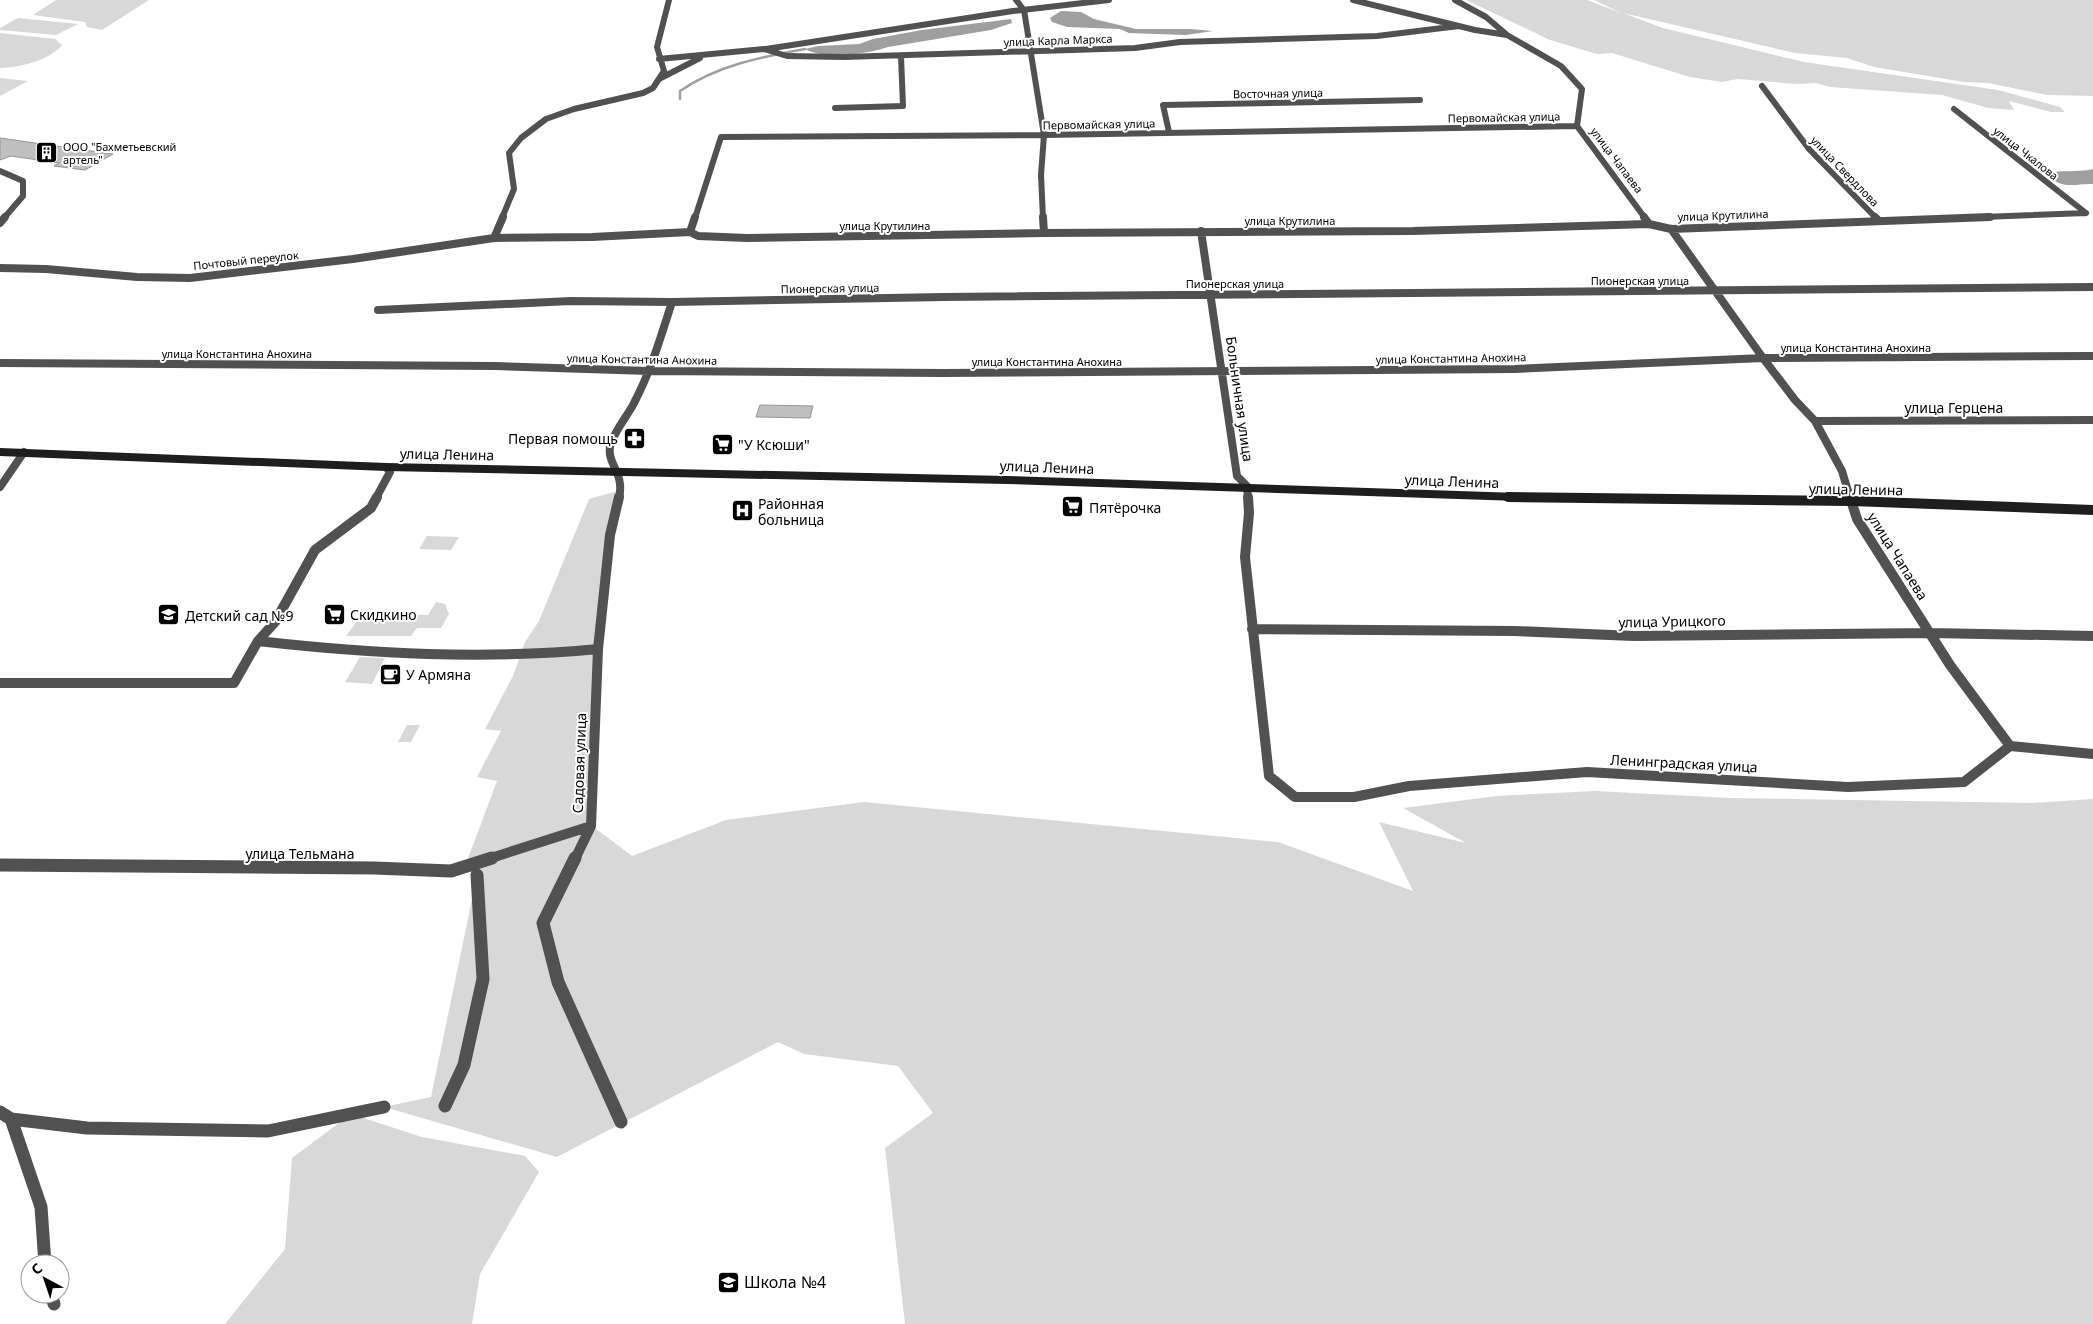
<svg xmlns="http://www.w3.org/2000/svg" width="2093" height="1324" font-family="'Noto Sans',sans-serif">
	<rect width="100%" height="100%" fill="#fff"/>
	<path fill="#d8d8d8" d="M56,0H149L102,30L87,27L85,22L33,15Z
		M1466,0H1587L1621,13L1594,0H2093V96L2047,95L1988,83L1964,82L1874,67L1847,58L1795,53L1623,13L1663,28L1804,62L1998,90L2060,107L2065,112H2051L2009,101L2014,110L1988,108L1942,95L1830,87L1816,83L1797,84L1738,79L1722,82L1690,77L1612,53L1597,54L1550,40Z
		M18,18L78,24L56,35L0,30V28Z
		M0,33L55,39L62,45C49,61 20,67 0,68Z
		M0,78L28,81L0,96Z
		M621,490L610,535L591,825L632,856L726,820L864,802L1278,842L1413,891L1379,822L1466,843L1403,808L1497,796L1595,791L1730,798L2032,803L2093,799V1324H905L885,1148L933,1113L898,1066L804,1054L778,1042L557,1157L384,1107L431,1097L477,875L464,869L497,781L477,777L501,731L485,729L513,676L525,642L539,621L589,499Z
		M427,536L459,537L451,550L419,549Z
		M436,602L445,604L449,614L441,628H417L411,636H346L362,614L428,615Z
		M360,657L385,658L372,684L345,682Z
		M407,725H420L411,742H398Z
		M351,1114L422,1137L525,1156L539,1172L480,1274L472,1324H225L285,1249L292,1158Z"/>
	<path fill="#9f9f9f" d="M1061,11L1081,12L1094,19L1136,29H1190L1213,31L1186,35L1129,33L1120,29L1067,27L1052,22L1050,18Z
		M1011,19L1012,23L991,30L888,47C868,54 824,60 805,49L818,46L859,44L873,39L922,30Z
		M2093,169V184C2071,184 2064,190 2045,174C2060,169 2077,173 2093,169Z"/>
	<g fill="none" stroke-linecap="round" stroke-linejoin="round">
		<path stroke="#9f9f9f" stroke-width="2.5" d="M680,99V91C718,65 761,57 805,49"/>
	</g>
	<path fill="#c0c0c0" stroke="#959595" d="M0,138L77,149L113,154L85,170L54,166L59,163L11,156L0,160Z
		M760,405L813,406L810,418L756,417Z"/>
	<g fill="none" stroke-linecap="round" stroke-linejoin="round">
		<path stroke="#515151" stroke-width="6" d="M1016,0L1024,10L1044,135L1041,175L1043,218
			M1353,0L1475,30L1507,35L1561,66L1582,89L1577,126L1645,218
			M1455,0L1486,17L1506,34
			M766,49L1013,11L1109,0
			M659,59L764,49L787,56L844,57L1135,48L1180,42L1377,36L1459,26
			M659,79L700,58
			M1762,86L1809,149L1876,218
			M835,108L903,106L901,56
			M1954,109L2086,213
			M1169,132L1163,105L1420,100
			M0,171L23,181V196L4,218
			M502,218L514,189L509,153L521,138L546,119L574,109L643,93L653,88L664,71L657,47L669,0
			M695,218L721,137L1044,135L1577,126
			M1957,218L2086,213"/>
		<path stroke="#515151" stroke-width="8" d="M1043,217L1044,233
			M1644,217L1649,224
			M1875,217L1878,220
			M0,223L5,217
			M1671,229L1763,358L1795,400L1815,421L1842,471L1850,498
			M1201,231L1237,476L1247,486L1248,498
			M690,232L695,217
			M494,238L503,217
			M0,268L46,269L137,277L190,278L353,259L494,238L592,237L690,232L698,236L747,238L1044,233L1413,231L1649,224L1671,229L1990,217
			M378,310L571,301L672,302L944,297L2093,287
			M0,363L495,366L649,371L942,373L1515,369L1763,358L2093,356
			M1815,421L2093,420
			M0,487L24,452
			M376,498L390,472L386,467
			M619,498C625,473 607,464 610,447C613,432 627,417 634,403C651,371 661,336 672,302"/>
		<path stroke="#515151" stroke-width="10" d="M1248,497L1249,513L1245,557L1269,776L1295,797H1354L1409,786L1587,772L1848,787L1964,782L2010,746L2093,754
			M1850,497L1857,519L1950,665L2010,746
			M1252,629L1515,631L1634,636L1931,633L2093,636
			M258,641C372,654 484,660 598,649
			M0,683H234L258,641L275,622L315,550L371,508L377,497
			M488,859L591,826
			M575,859L591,826L598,649L610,535L619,497"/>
		<path stroke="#515151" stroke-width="13" d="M575,858L543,923L558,982L621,1122
			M0,865L374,868L451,871L492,858
			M445,1106L464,1065L483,979L477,875
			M0,1112L11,1119L41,1207L45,1264
			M11,1119L87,1128L268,1131L384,1107
			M51,1294L54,1304"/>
		<path stroke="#1e1e1e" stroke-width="8" d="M0,452L386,467L1007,480L1545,498"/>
		<path stroke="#1e1e1e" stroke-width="10" d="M1508,497L1852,501L2093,510"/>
	</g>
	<defs>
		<symbol id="building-square" viewBox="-11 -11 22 22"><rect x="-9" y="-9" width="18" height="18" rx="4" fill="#000" stroke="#fff"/><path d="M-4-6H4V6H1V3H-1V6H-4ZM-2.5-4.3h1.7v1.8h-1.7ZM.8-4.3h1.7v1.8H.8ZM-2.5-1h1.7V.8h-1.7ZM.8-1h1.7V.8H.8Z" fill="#fff"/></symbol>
		<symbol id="pharmacy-square" viewBox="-11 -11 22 22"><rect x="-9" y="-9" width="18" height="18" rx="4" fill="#000" stroke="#fff"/><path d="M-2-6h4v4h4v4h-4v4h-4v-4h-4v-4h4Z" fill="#fff"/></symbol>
		<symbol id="supermarket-square" viewBox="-11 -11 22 22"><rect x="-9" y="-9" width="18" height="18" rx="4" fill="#000" stroke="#fff"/><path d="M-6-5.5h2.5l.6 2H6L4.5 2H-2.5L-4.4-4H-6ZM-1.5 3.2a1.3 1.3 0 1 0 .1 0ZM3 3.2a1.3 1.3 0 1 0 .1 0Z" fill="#fff"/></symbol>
		<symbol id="hospital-square" viewBox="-11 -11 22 22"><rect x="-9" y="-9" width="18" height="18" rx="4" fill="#000" stroke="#fff"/><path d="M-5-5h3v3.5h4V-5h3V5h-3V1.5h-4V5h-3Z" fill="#fff"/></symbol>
		<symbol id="school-square" viewBox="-11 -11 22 22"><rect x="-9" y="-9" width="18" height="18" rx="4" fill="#000" stroke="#fff"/><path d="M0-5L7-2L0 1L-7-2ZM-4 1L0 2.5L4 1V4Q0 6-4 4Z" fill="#fff"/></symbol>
		<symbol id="cafe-square" viewBox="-11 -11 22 22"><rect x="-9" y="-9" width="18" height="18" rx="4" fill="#000" stroke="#fff"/><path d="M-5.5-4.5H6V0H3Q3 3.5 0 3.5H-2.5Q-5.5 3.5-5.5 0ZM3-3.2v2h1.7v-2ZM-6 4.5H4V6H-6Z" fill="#fff"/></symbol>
	</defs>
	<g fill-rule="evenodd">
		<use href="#building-square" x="34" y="140" width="25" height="25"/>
		<use href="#pharmacy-square" x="622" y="426" width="25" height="25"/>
		<use href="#supermarket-square" x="710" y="432" width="25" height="25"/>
		<use href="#supermarket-square" x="1060" y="494" width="25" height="25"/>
		<use href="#hospital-square" x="730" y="498" width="25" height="25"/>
		<use href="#supermarket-square" x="322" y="602" width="25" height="25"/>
		<use href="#school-square" x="156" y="602" width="25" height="25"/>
		<use href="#cafe-square" x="378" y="662" width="25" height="25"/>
		<use href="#school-square" x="716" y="1270" width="25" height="25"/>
	</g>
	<g text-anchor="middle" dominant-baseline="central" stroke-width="4" stroke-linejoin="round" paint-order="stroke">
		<g font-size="11" fill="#000" stroke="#fff">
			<text transform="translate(1058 40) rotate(-2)">улица Карла Маркса</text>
			<text transform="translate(1278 93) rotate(-1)">Восточная улица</text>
			<text transform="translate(1504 117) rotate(-1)">Первомайская улица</text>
			<text transform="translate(1099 124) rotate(-1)">Первомайская улица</text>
			<text transform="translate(2026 153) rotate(38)">улица Чкалова</text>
			<text transform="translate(1617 160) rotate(53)">улица Чапаева</text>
			<text transform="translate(1845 171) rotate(46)">улица Свердлова</text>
			<text transform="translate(1723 215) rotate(-2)">улица Крутилина</text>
			<text x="1290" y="220">улица Крутилина</text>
			<text x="885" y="225">улица Крутилина</text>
			<text transform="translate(246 260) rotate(-6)">Почтовый переулок</text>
			<text x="1640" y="280">Пионерская улица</text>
			<text x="1235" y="283">Пионерская улица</text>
			<text transform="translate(830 288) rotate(-1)">Пионерская улица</text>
			<text x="1856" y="347">улица Константина Анохина</text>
			<text x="237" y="353">улица Константина Анохина</text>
			<text transform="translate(1451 358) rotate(-1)">улица Константина Анохина</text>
			<text transform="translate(642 359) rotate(1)">улица Константина Анохина</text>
			<text x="1047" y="361">улица Константина Анохина</text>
		</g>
		<g font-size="11" fill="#000" stroke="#fff" text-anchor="start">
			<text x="63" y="146">ООО "Бахметьевский<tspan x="63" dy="13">артель"</tspan></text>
		</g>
		<g font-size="14" fill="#000" stroke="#fff">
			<text transform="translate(1240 399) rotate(82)">Больничная улица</text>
			<text x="1954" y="407">улица Герцена</text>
			<text transform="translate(447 454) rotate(1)">улица Ленина</text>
			<text transform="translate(1047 467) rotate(2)">улица Ленина</text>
			<text transform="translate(1452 481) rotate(2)">улица Ленина</text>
			<text transform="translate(1856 489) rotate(1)">улица Ленина</text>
			<text transform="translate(1898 556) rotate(58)">улица Чапаева</text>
			<text transform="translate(1672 621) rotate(-1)">улица Урицкого</text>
			<text transform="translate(579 763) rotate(-88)">Садовая улица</text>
			<text transform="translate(1684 763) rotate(3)">Ленинградская улица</text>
			<text x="300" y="853">улица Тельмана</text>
		</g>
		<g font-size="14" fill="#000" stroke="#fff" text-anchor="start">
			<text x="618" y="438" text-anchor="end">Первая помощь</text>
			<text x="738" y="444">"У Ксюши"</text>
			<text x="758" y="503">Районная<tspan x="758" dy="16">больница</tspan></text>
			<text x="1089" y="507">Пятёрочка</text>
			<text x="350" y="614">Скидкино</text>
			<text x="185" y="615">Детский сад №9</text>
			<text x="406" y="674">У Армяна</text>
		</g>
		<g font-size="16" fill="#000" stroke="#fff" text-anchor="start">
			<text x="744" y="1282">Школа №4</text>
		</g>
	</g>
	<g transform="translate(45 1279) rotate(320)"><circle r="24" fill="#ffffff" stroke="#999999"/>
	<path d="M0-4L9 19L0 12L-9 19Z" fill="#000000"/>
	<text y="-8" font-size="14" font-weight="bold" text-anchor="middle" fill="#000000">С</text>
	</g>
</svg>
